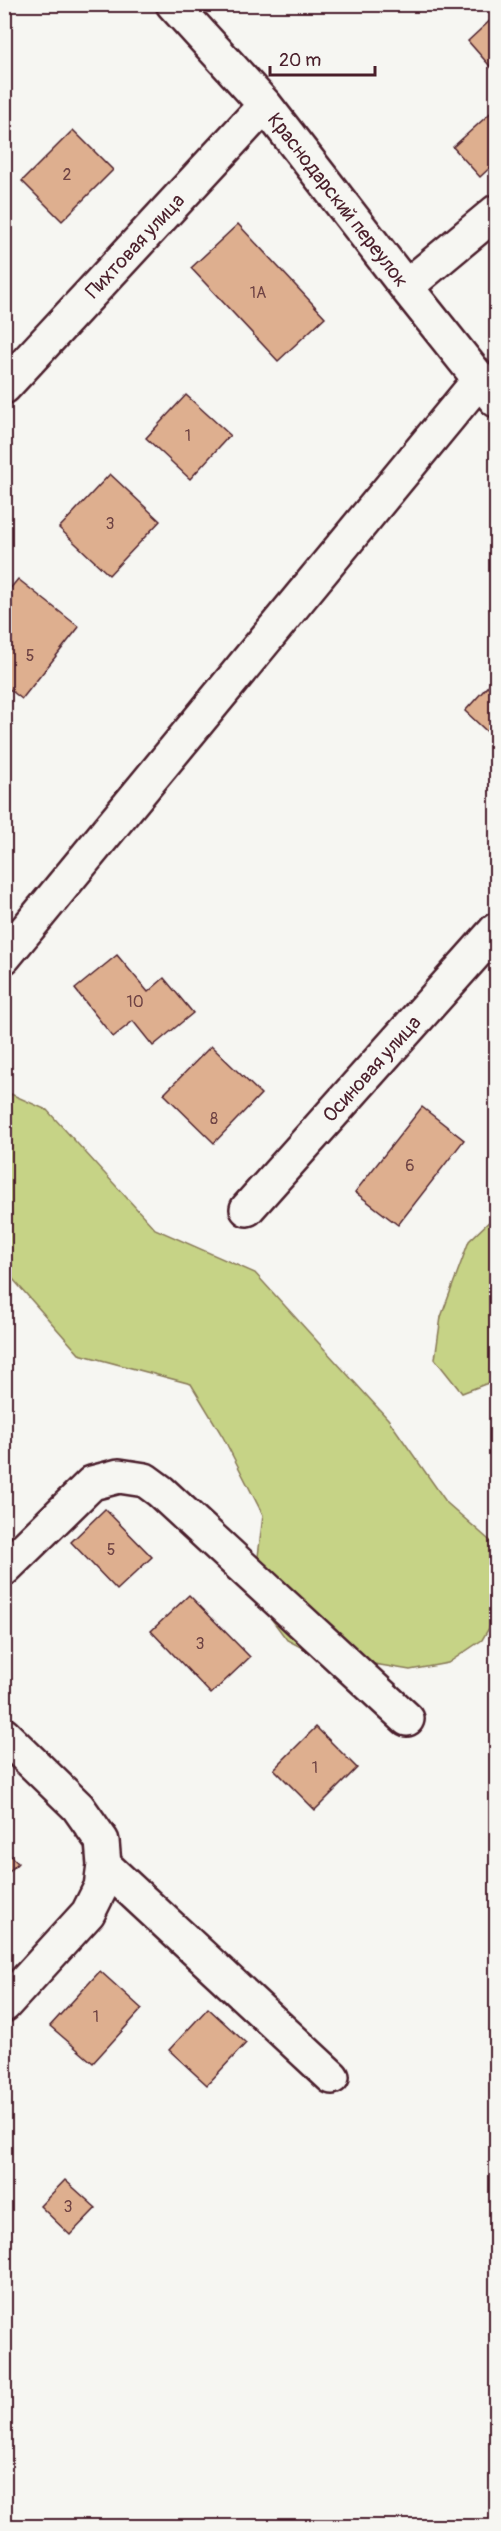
<svg xmlns="http://www.w3.org/2000/svg" width="501" height="2531" font-family="Pangolin,sans-serif">
	<rect width="100%" height="100%" fill="#f6f6f2"/>
	<filter id="ink" filterUnits="userSpaceOnUse"><feTurbulence type="fractalNoise" baseFrequency=".0167" numOctaves="2"/><feDisplacementMap in="SourceGraphic" scale="12" xChannelSelector="R" yChannelSelector="G"/><feConvolveMatrix kernelMatrix="1 2 1 2 8 2 1 2 1" color-interpolation-filters="sRGB"/></filter>
	<g filter="url(#ink)">
		<path fill="#c6d386" stroke="#887958" stroke-width="1.5" d="M4,1091L47,1110L155,1229L255,1273L388,1419L447,1503L496,1546V1616L482,1640L448,1663L410,1670L314,1654L287,1640L267,1613L254,1590L263,1515L223,1437L191,1384L79,1354L5,1270Z
			M496,1215V1380L462,1393L435,1359L441,1317L469,1241Z"/>
		<path fill="#deaf8f" stroke="#4a1f2b" stroke-width="1.5" d="M496,15V73L468,41Z
			M496,108V162L480,177L453,147Z
			M73,130L113,170L62,221L22,181Z
			M238,224L325,317L278,361L191,268Z
			M186,395L230,435L190,479L146,438Z
			M110,474L160,521L109,575L59,528Z
			M18,579L79,627L22,699L4,685V596Z
			M496,677V740L465,711Z
			M117,955L148,992L164,978L193,1013L153,1046L133,1021L113,1037L75,989Z
			M211,1046L261,1094L214,1143L164,1094Z
			M422,1107L464,1140L398,1225L355,1192Z
			M105,1509L152,1557L117,1590L71,1542Z
			M189,1595L250,1657L211,1694L151,1631Z
			M316,1727L357,1768L315,1810L274,1769Z
			M4,1850L18,1863L4,1877Z
			M100,1971L142,2009L93,2063L50,2026Z
			M208,2008L246,2043L207,2085L169,2050Z
			M65,2180L96,2208L70,2235L40,2206Z"/>
		<g fill="none" stroke-linecap="round" stroke-linejoin="round">
			<defs>
				<path id="minor" d="M173,4L265,105L406,287L496,400
					M406,287L496,212
					M4,387L265,105
					M4,957L480,379
					M247,1209L496,930
					M4,1569L92,1483L119,1476L145,1480L160,1491L407,1719
					M4,1735L78,1807L102,1841L104,1865L101,1887L88,1913L4,2005
					M104,1865L332,2077"/>
			</defs>
			<use href="#minor" stroke="#4a1f2b" stroke-width="38"/>
			<use href="#minor" stroke="#f6f6f2" stroke-width="33"/>
		</g>
	</g>
	<g text-anchor="middle" dominant-baseline="central" stroke-width="4.5" stroke-linejoin="round" paint-order="stroke">
		<g font-size="16" fill="#6f4344">
			<text x="67" y="175">2</text>
			<text x="258" y="293">1А</text>
			<text x="188" y="436">1</text>
			<text x="110" y="524">3</text>
			<text x="30" y="656">5</text>
			<text x="135" y="1002">10</text>
			<text x="214" y="1119">8</text>
			<text x="410" y="1166">6</text>
			<text x="111" y="1550">5</text>
			<text x="200" y="1644">3</text>
			<text x="315" y="1768">1</text>
			<text x="96" y="2017">1</text>
			<text x="68" y="2207">3</text>
		</g>
		<g font-size="20" fill="#4a1f2b" stroke="#f6f6f2">
			<text transform="translate(338 200) rotate(52)">Краснодарский переулок</text>
			<text transform="translate(135 246) rotate(-47)">Пихтовая улица</text>
			<text transform="translate(372 1069) rotate(-48)">Осиновая улица</text>
		</g>
	</g>
	<rect width="501" height="2531" fill="none" stroke="#f6f6f2" stroke-width="24"/>
	<rect x="12" y="12" width="477" height="2507" fill="none" stroke="#4a1f2b" stroke-width="2" filter="url(#ink)"/>
	<path d="M270 66v9h105v-9" fill="none" stroke="#4a1f2b" stroke-width="3"/>
	<text x="279" y="66" font-size="18" fill="#4a1f2b" stroke="#f6f6f2" stroke-width="4.5" paint-order="stroke">20 m</text>
</svg>
